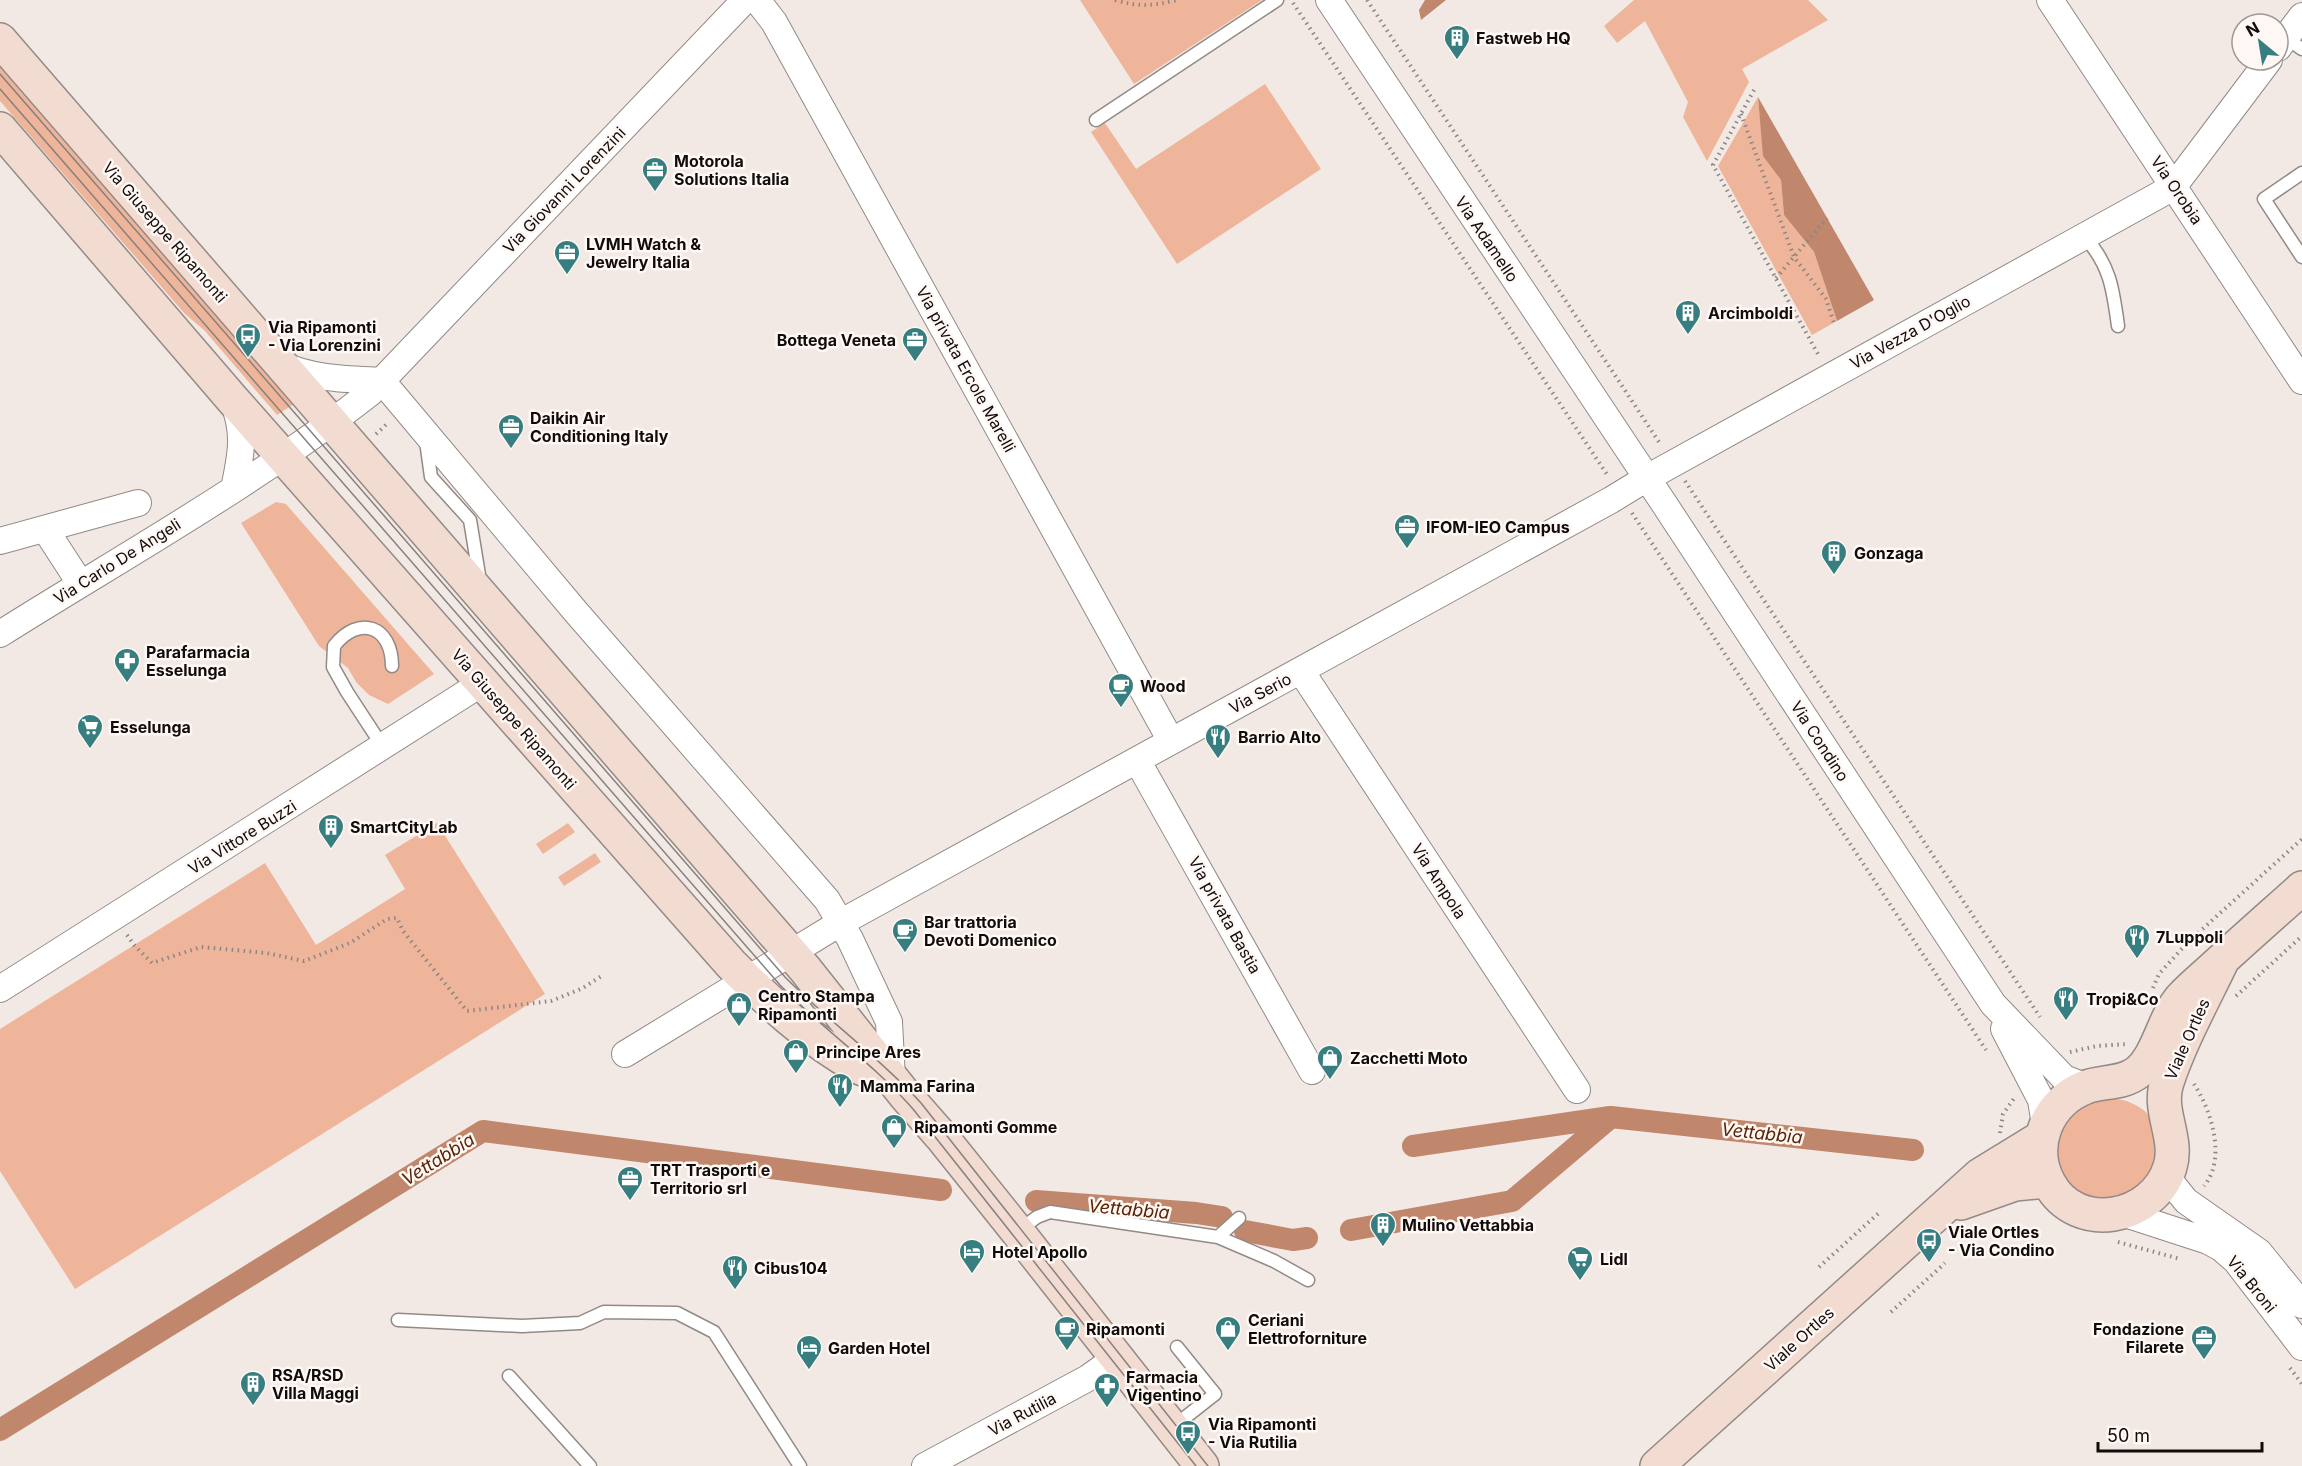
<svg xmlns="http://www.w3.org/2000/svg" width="2302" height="1466" font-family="Inter,sans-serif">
	<rect width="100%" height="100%" fill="#f2e9e5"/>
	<path fill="#efb59b" d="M1080,0H1262L1134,84Z
		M1634,0H1808L1828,20L1742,69L1749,82L1707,161L1683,117L1688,102L1645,21L1617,43L1604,26Z
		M0,61L297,402L277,415L204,330L185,314L0,101Z
		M1265,84L1321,169L1177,264L1091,132L1105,123L1136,169Z
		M1758,97L1764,156L1781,180L1784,215L1814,252L1837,321L1812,335L1718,166Z
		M276,502L286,504L434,674L388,704L369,695L356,682L348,668L319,646L241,523Z
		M437,823L545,994L75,1289L0,1171V1029L265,863L316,945L405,889L385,855Z
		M568,823L575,832L543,854L536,844Z
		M595,853L601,862L564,886L558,877Z
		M2102,1097C2121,1098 2148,1104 2154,1126C2158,1137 2157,1152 2158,1165L2133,1196L2092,1200L2074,1191L2061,1175L2055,1155L2056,1135L2082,1103Z"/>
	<path fill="#c0876d" d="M1425,0H1446L1421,20L1419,10Z
		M1758,97L1874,300L1837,321L1814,252L1784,215L1781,180L1763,156Z"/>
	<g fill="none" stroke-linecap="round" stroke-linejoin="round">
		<path stroke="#c0876d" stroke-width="22" d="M1413,1146L1610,1117
			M1036,1201L1196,1213L1222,1217
			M1351,1230L1512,1201L1611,1117L1913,1150
			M1245,1231L1293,1240L1307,1238
			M0,1430L483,1131L941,1190"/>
		<defs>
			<path id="lane" d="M2286,38L2302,49
				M1096,120L1277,0
				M2302,173L2264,199L2302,257
				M2084,236C2110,265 2113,288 2118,326
				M426,441L431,477L470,520L480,581
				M383,747L347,692L333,667L334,646C359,614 392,626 392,666
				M1018,1231L1037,1217L1050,1212L1218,1237L1274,1261L1308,1280
				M1218,1237L1239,1218
				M398,1320L522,1326L580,1323L604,1312L677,1313L714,1332L800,1466
				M509,1376L590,1466
				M1173,1427L1215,1394L1177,1347"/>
			<path id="street" d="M757,0L774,22L1171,741
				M1329,0L1663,502L1993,1004L2064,1078L2087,1087
				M2050,0L2302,381
				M2278,48L2302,16
				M280,364C312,379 347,379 382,381
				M382,381L576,612L827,900L850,939L889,1022L892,1079
				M233,401C246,434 241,455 234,489
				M45,529L80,583
				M0,541L138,503
				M0,634C124,556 254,484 370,393L745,0
				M1301,671L1577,1090
				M1137,760L1312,1071
				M0,989L482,683
				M2004,1029L2041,1100L2045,1125
				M625,1054L840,923L1611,500L1647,478L2159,195L2174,186L2269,60
				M2166,1176L2186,1201L2259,1252L2302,1305
				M2122,1213L2208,1241L2221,1248L2236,1261L2302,1347
				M925,1466L1088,1378L1116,1358"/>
			<path id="secondary" d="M0,40L805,969L905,1095L941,1136L1017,1231L1202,1466
				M0,129L233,400L731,964C769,1002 810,1041 858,1067C867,1071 879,1074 889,1078
				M2223,959C2204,999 2181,1040 2167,1082C2157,1111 2179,1138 2170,1167C2154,1219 2077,1235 2049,1183C2029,1146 2047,1102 2086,1087C2103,1081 2123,1084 2138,1072C2159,1054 2163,1019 2181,998C2190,988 2201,979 2211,970C2241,942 2272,915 2302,888
				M1961,1203L2015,1184L2048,1181
				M1657,1466L1980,1175L2042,1137"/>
		</defs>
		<use href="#lane" stroke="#928a86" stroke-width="15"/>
		<use href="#street" stroke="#928a86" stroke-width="28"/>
		<use href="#secondary" stroke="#928a86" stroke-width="36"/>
		<path stroke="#8c8683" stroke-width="4" stroke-dasharray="1.5 4.5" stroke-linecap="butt" d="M1115,0C1137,7 1154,6 1177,0
			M1367,0L1661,445
			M1293,3L1608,476
			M1754,90L1713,165L1819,356
			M1741,114L1794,257L1826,299L1834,323
			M1776,278L1827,218
			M376,434L388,423
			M1685,481L2040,1017
			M1632,513L1986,1050
			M127,935L134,945L152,963L201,947L267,953L304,961L350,943L387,919L397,918L403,931L467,1011L551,1001L583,988L603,975
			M2153,988L2159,974L2187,943L2302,839
			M2236,996L2302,936
			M2070,1052L2097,1046L2128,1044
			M2194,1084C2211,1110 2227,1158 2204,1186
			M2000,1133L2003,1114L2015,1097
			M2118,1242L2180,1259
			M1819,1267L1881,1211
			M1891,1312L1945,1263
			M2290,1368L2302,1384"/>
		<use href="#lane" stroke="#fff" stroke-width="12"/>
		<use href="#street" stroke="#fff" stroke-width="26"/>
		<use href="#secondary" stroke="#f2dbd0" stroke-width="33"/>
		<path stroke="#86807e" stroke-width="1.5" d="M0,74L785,977C828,1021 879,1057 921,1103L1208,1466
			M0,89L780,985C822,1029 873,1063 913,1109L1196,1466"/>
	</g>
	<defs>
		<symbol id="building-pin" viewBox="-11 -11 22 30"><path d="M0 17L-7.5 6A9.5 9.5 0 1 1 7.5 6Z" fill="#367e7f" stroke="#fef7f3"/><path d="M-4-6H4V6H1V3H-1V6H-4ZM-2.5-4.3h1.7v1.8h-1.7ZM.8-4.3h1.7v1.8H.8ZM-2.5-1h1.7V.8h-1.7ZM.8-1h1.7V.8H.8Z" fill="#fff"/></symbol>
		<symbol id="office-pin" viewBox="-11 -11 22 30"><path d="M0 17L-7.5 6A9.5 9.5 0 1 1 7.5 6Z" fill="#367e7f" stroke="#fef7f3"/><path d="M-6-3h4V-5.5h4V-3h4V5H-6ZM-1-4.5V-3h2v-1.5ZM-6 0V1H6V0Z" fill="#fff"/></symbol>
		<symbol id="bus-pin" viewBox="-11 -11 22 30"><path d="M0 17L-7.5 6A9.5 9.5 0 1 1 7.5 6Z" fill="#367e7f" stroke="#fef7f3"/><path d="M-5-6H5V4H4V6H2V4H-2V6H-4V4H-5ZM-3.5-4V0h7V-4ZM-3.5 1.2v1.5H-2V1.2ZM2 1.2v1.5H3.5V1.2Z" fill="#fff"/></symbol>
		<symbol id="pharmacy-pin" viewBox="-11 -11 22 30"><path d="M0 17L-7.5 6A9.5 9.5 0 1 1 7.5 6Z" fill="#367e7f" stroke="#fef7f3"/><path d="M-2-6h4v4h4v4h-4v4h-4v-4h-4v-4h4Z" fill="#fff"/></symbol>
		<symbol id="cafe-pin" viewBox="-11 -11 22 30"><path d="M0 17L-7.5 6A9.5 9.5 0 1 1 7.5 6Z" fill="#367e7f" stroke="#fef7f3"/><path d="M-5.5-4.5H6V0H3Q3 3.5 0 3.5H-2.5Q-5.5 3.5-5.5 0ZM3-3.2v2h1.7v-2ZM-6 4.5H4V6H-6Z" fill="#fff"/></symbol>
		<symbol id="supermarket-pin" viewBox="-11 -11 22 30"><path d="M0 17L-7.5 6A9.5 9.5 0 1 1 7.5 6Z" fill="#367e7f" stroke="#fef7f3"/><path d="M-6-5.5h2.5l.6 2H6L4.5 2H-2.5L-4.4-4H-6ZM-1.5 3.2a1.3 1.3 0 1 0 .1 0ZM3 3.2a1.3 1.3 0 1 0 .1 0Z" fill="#fff"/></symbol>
		<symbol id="restaurant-pin" viewBox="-11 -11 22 30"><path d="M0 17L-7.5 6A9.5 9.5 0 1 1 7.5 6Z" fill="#367e7f" stroke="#fef7f3"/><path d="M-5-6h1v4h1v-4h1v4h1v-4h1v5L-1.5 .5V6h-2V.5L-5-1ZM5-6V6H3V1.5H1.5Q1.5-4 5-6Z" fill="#fff"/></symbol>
		<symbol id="shop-pin" viewBox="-11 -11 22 30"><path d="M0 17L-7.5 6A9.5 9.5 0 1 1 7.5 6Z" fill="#367e7f" stroke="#fef7f3"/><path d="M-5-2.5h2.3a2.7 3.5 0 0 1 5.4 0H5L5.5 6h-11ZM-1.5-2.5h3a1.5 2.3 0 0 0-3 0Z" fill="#fff"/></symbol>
		<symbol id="hotel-pin" viewBox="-11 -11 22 30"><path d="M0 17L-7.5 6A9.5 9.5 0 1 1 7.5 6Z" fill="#367e7f" stroke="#fef7f3"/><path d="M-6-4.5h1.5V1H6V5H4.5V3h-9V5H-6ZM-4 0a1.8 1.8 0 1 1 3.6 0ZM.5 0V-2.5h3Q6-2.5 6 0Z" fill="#fff"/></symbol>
	</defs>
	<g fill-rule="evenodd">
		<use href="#building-pin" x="1442" y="23" width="30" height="40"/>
		<use href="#office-pin" x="640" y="155" width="30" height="40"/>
		<use href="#office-pin" x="552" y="238" width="30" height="40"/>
		<use href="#building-pin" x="1673" y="298" width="30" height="40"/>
		<use href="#bus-pin" x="233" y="321" width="30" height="40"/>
		<use href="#office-pin" x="900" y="325" width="30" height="40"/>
		<use href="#office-pin" x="496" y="412" width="30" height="40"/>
		<use href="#office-pin" x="1392" y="512" width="30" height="40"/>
		<use href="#building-pin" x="1819" y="538" width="30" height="40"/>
		<use href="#pharmacy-pin" x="112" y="646" width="30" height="40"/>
		<use href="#cafe-pin" x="1106" y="671" width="30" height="40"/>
		<use href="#supermarket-pin" x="75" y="712" width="30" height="40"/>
		<use href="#restaurant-pin" x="1203" y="722" width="30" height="40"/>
		<use href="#building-pin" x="316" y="812" width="30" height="40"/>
		<use href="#cafe-pin" x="890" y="916" width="30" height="40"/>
		<use href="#restaurant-pin" x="2122" y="922" width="30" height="40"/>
		<use href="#restaurant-pin" x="2051" y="984" width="30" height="40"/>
		<use href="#shop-pin" x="724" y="990" width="30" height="40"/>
		<use href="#shop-pin" x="781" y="1037" width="30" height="40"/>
		<use href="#shop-pin" x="1315" y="1043" width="30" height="40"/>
		<use href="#restaurant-pin" x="825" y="1071" width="30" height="40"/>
		<use href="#shop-pin" x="879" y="1112" width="30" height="40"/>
		<use href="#office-pin" x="615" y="1164" width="30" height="40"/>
		<use href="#building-pin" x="1368" y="1210" width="30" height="40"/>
		<use href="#bus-pin" x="1914" y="1226" width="30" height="40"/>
		<use href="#hotel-pin" x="957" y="1237" width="30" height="40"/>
		<use href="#supermarket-pin" x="1565" y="1244" width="30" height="40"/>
		<use href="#restaurant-pin" x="720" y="1253" width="30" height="40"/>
		<use href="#cafe-pin" x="1052" y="1314" width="30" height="40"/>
		<use href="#shop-pin" x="1213" y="1314" width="30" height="40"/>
		<use href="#office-pin" x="2189" y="1323" width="30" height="40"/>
		<use href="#hotel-pin" x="794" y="1333" width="30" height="40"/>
		<use href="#building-pin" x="238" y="1369" width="30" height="40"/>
		<use href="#pharmacy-pin" x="1092" y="1371" width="30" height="40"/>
		<use href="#bus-pin" x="1173" y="1418" width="30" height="40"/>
	</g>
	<g text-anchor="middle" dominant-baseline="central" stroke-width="5" stroke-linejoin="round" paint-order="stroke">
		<g font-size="16" font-weight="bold" fill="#0f0c0b" stroke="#fef7f3" text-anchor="start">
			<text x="1476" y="38">Fastweb HQ</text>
			<text x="674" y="161">Motorola<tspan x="674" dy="18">Solutions Italia</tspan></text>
			<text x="586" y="244">LVMH Watch &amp;<tspan x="586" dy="18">Jewelry Italia</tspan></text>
			<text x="1708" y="313">Arcimboldi</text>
			<text x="268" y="327">Via Ripamonti<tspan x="268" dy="18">- Via Lorenzini</tspan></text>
			<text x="896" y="340" text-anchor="end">Bottega Veneta</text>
			<text x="530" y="418">Daikin Air<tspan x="530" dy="18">Conditioning Italy</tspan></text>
			<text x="1426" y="527">IFOM-IEO Campus</text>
			<text x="1854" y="553">Gonzaga</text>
			<text x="146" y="652">Parafarmacia<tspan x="146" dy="18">Esselunga</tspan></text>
			<text x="1140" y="686">Wood</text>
			<text x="110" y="727">Esselunga</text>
			<text x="1238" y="737">Barrio Alto</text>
			<text x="350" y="827">SmartCityLab</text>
			<text x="924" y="922">Bar trattoria<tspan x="924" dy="18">Devoti Domenico</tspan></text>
			<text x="2156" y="937">7Luppoli</text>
			<text x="758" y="996">Centro Stampa<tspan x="758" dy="18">Ripamonti</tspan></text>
			<text x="2086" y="999">Tropi&amp;Co</text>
			<text x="816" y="1052">Principe Ares</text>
			<text x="1350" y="1058">Zacchetti Moto</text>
			<text x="860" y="1086">Mamma Farina</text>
			<text x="914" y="1127">Ripamonti Gomme</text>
			<text x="650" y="1170">TRT Trasporti e<tspan x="650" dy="18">Territorio srl</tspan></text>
			<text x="1402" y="1225">Mulino Vettabbia</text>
			<text x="1948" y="1232">Viale Ortles<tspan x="1948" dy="18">- Via Condino</tspan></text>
			<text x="992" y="1252">Hotel Apollo</text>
			<text x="1600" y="1259">Lidl</text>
			<text x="754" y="1268">Cibus104</text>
			<text x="1248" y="1320">Ceriani<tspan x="1248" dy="18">Elettroforniture</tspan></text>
			<text x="1086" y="1329">Ripamonti</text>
			<text x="2184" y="1329" text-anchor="end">Fondazione<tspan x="2184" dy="18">Filarete</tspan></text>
			<text x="828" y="1348">Garden Hotel</text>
			<text x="272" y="1375">RSA/RSD<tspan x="272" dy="18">Villa Maggi</tspan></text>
			<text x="1126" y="1377">Farmacia<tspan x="1126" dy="18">Vigentino</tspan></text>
			<text x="1208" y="1424">Via Ripamonti<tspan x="1208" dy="18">- Via Rutilia</tspan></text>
		</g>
		<g font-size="16" fill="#0f0c0b" stroke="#fef7f3">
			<text transform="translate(564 190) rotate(-46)">Via Giovanni Lorenzini</text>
			<text transform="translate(2177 190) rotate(56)">Via Orobia</text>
			<text transform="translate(165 232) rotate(49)">Via Giuseppe Ripamonti</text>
			<text transform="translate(1487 239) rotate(56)">Via Adamello</text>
			<text transform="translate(1910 332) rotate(-29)">Via Vezza D'Oglio</text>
			<text transform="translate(966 369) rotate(61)">Via privata Ercole Marelli</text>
			<text transform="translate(117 561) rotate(-32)">Via Carlo De Angeli</text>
			<text transform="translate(1260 693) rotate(-28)">Via Serio</text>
			<text transform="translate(514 719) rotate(49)">Via Giuseppe Ripamonti</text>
			<text transform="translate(1820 741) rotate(57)">Via Condino</text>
			<text transform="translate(242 837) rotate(-32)">Via Vittore Buzzi</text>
			<text transform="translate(1439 881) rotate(57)">Via Ampola</text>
			<text transform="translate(1225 915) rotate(61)">Via privata Bastia</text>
			<text transform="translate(2187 1039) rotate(-66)">Viale Ortles</text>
			<text transform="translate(2252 1284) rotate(51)">Via Broni</text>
			<text transform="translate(1799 1339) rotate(-42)">Viale Ortles</text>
			<text transform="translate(1022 1414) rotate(-28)">Via Rutilia</text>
		</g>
		<g font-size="18" font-style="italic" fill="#5a2406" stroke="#fef7f3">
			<text transform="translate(1762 1133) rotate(6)">Vettabbia</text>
			<text transform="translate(438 1159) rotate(-32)">Vettabbia</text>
			<text transform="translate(1129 1209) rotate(5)">Vettabbia</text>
		</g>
	</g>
	<g transform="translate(2260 42) rotate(330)"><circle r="28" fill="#fef7f3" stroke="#9e9996" stroke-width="1.5"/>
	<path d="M0-4.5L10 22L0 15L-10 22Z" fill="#367e7f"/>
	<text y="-9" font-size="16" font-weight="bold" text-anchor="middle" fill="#0f0c0b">N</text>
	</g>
	<path d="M2098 1442v9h164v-9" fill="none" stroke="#0f0c0b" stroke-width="3"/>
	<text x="2107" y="1442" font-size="18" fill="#0f0c0b" stroke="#fef7f3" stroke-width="4.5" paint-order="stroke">50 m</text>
</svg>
